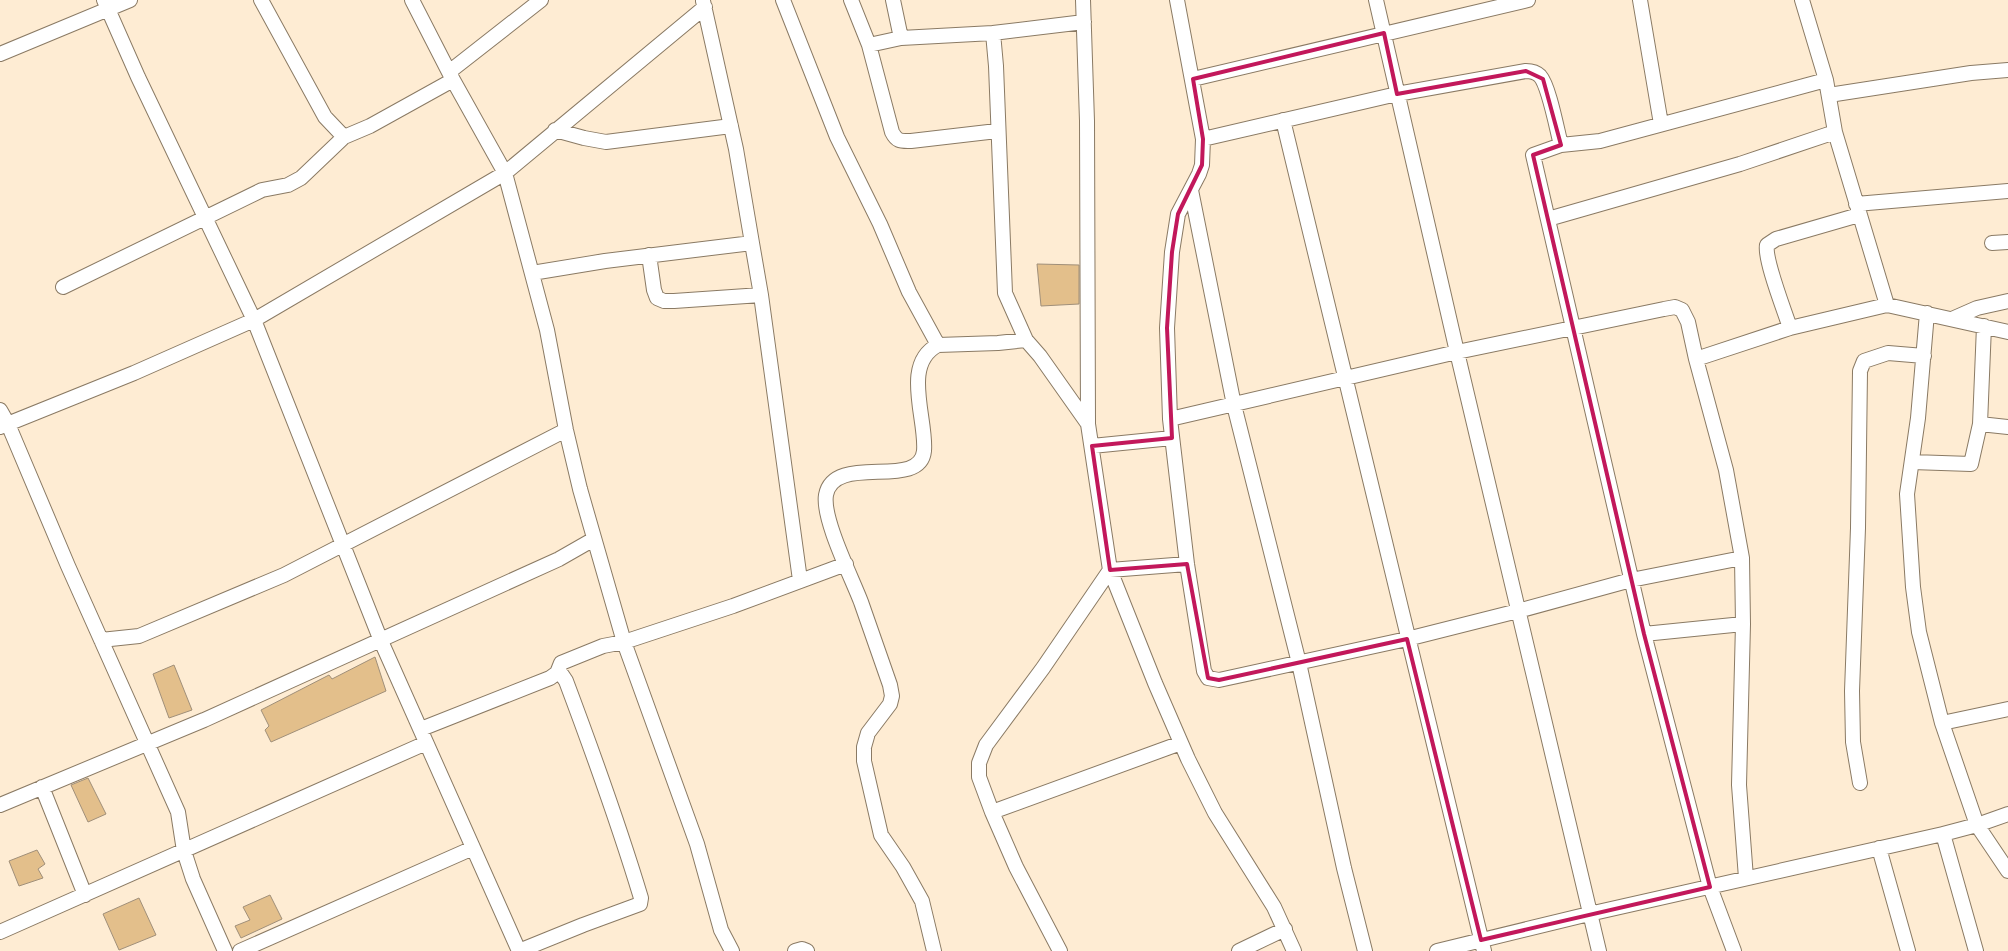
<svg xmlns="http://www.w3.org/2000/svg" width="2008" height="951" font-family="Montserrat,sans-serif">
	<rect width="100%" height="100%" fill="#feecd3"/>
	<path fill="#e3bf8b" stroke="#a08f79" d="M1037,264L1079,265V304L1041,306Z
		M375,657L386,691L271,742L265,730L269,726L261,710L329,675L332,679Z
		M174,665L192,710L169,718L153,674Z
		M88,778L106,814L88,822L71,785Z
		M37,850L45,864L38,869L43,878L19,886L9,861Z
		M270,895L282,919L241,938L235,926L250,920L243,907Z
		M139,898L156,935L119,950L103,914Z"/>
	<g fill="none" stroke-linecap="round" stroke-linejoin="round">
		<defs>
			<path id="minor" d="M104,0L138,77L254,320L381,641L519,951L583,925L640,904L641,898C619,825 593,753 566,681L562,675L557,673L550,678L421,729
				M261,0L325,117L344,137L370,126L453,80
				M412,0L453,80L505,173L547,330L566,430L580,489L605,576L624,642L697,844L721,930L732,951
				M783,0L837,137L880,224L909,292L938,345
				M851,0L869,45L901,38
				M893,0L901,38L993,33L996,66L1005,293L1026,340L1040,356L1088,424L1110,570L1155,683L1188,759L1215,813L1274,907L1294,951
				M1083,0L1087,121L1088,424
				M1177,0L1203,139L1202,165L1199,174L1178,214L1172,252L1167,328L1170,419L1187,564L1204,671L1208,678L1219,680L1407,639L1518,611L1631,580L1742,558
				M1376,0L1457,352L1599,951
				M1640,0L1661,124
				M1802,0L1826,80L1835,132L1887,305L2008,332
				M993,33L1084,22
				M869,45L892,132C897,142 901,141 911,141L997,131
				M0,54L130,0
				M449,72L541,0
				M1193,79L1528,0
				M1829,95L1971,73L2008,70
				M1283,120L1484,951
				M555,130L584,138L606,142L731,126
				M1203,139L1397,94L1526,71C1531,71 1536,72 1540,76C1549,86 1557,130 1561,145
				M1191,190L1234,405L1299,663L1344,868L1365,951
				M1856,204L2008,191
				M1548,219L1740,164L1835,132
				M752,243L761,295L800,580
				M1992,243L2008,242
				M649,255L654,290L657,298L664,301H674L761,295
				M532,273L605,261L752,243L736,149L703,1
				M63,287L262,190L288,185L301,178L344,137
				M1927,313L1918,418L1907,494L1913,587L1919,632L1942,723L1977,825L2008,871
				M1952,319L1977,308L2008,301
				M1790,328C1785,312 1764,259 1767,245L1776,239L1859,215
				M1696,359L1790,328L1887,305
				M0,410L8,424L68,566L178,812L184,851L193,879L225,951
				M1170,419L1457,352L1664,309L1675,307L1682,310L1688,322L1696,359L1726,470L1742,558L1743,624L1739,785L1746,878
				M1980,424L2008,427
				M0,427L134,373L254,320L505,173L705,7
				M1092,446L1172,438
				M1912,462L1971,464L1980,424L1984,326
				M1644,634L1743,624
				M101,640L139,636L284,575L566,430
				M557,673L561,663L603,646L624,642L733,606L846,564
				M1942,723L2008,709
				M1860,783L1853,742L1852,691L1858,528L1860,371L1864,361L1888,353L1924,356
				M42,787L85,895
				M0,805L204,720L559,559L594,539
				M992,812L1181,743
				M1879,848L1908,951
				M0,932L426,743
				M240,951L473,848
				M795,951L802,949L807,951
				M934,951L922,901L903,867L881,835L864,761V747L868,733L890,704L892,696L890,685C880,657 871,630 861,602C852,578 822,519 826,495C834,452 920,491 924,451C927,419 901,364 938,345L998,343L1026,340
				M1060,951L1016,867L992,812L979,777V763L986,745L1043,668L1110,570L1187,564
				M1239,951L1285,929
				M1437,951L1589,914L1943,834
				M1734,951L1710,887L1644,634L1533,155L1561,145L1600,141L1826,80
				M1976,951L1943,834L1977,825L2008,814"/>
		</defs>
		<use href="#minor" stroke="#8a7a64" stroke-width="16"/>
		<use href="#minor" stroke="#fff" stroke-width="14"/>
	</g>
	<path fill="none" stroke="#c2185b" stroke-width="4" stroke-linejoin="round" d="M1384,33L1397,94L1526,71L1543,79L1561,145L1533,155L1644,634L1710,887L1481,940L1407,639L1219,680L1208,678L1187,564L1110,570L1092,446L1172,438L1167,328L1172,252L1178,214L1202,165L1203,139L1193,79Z"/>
</svg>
